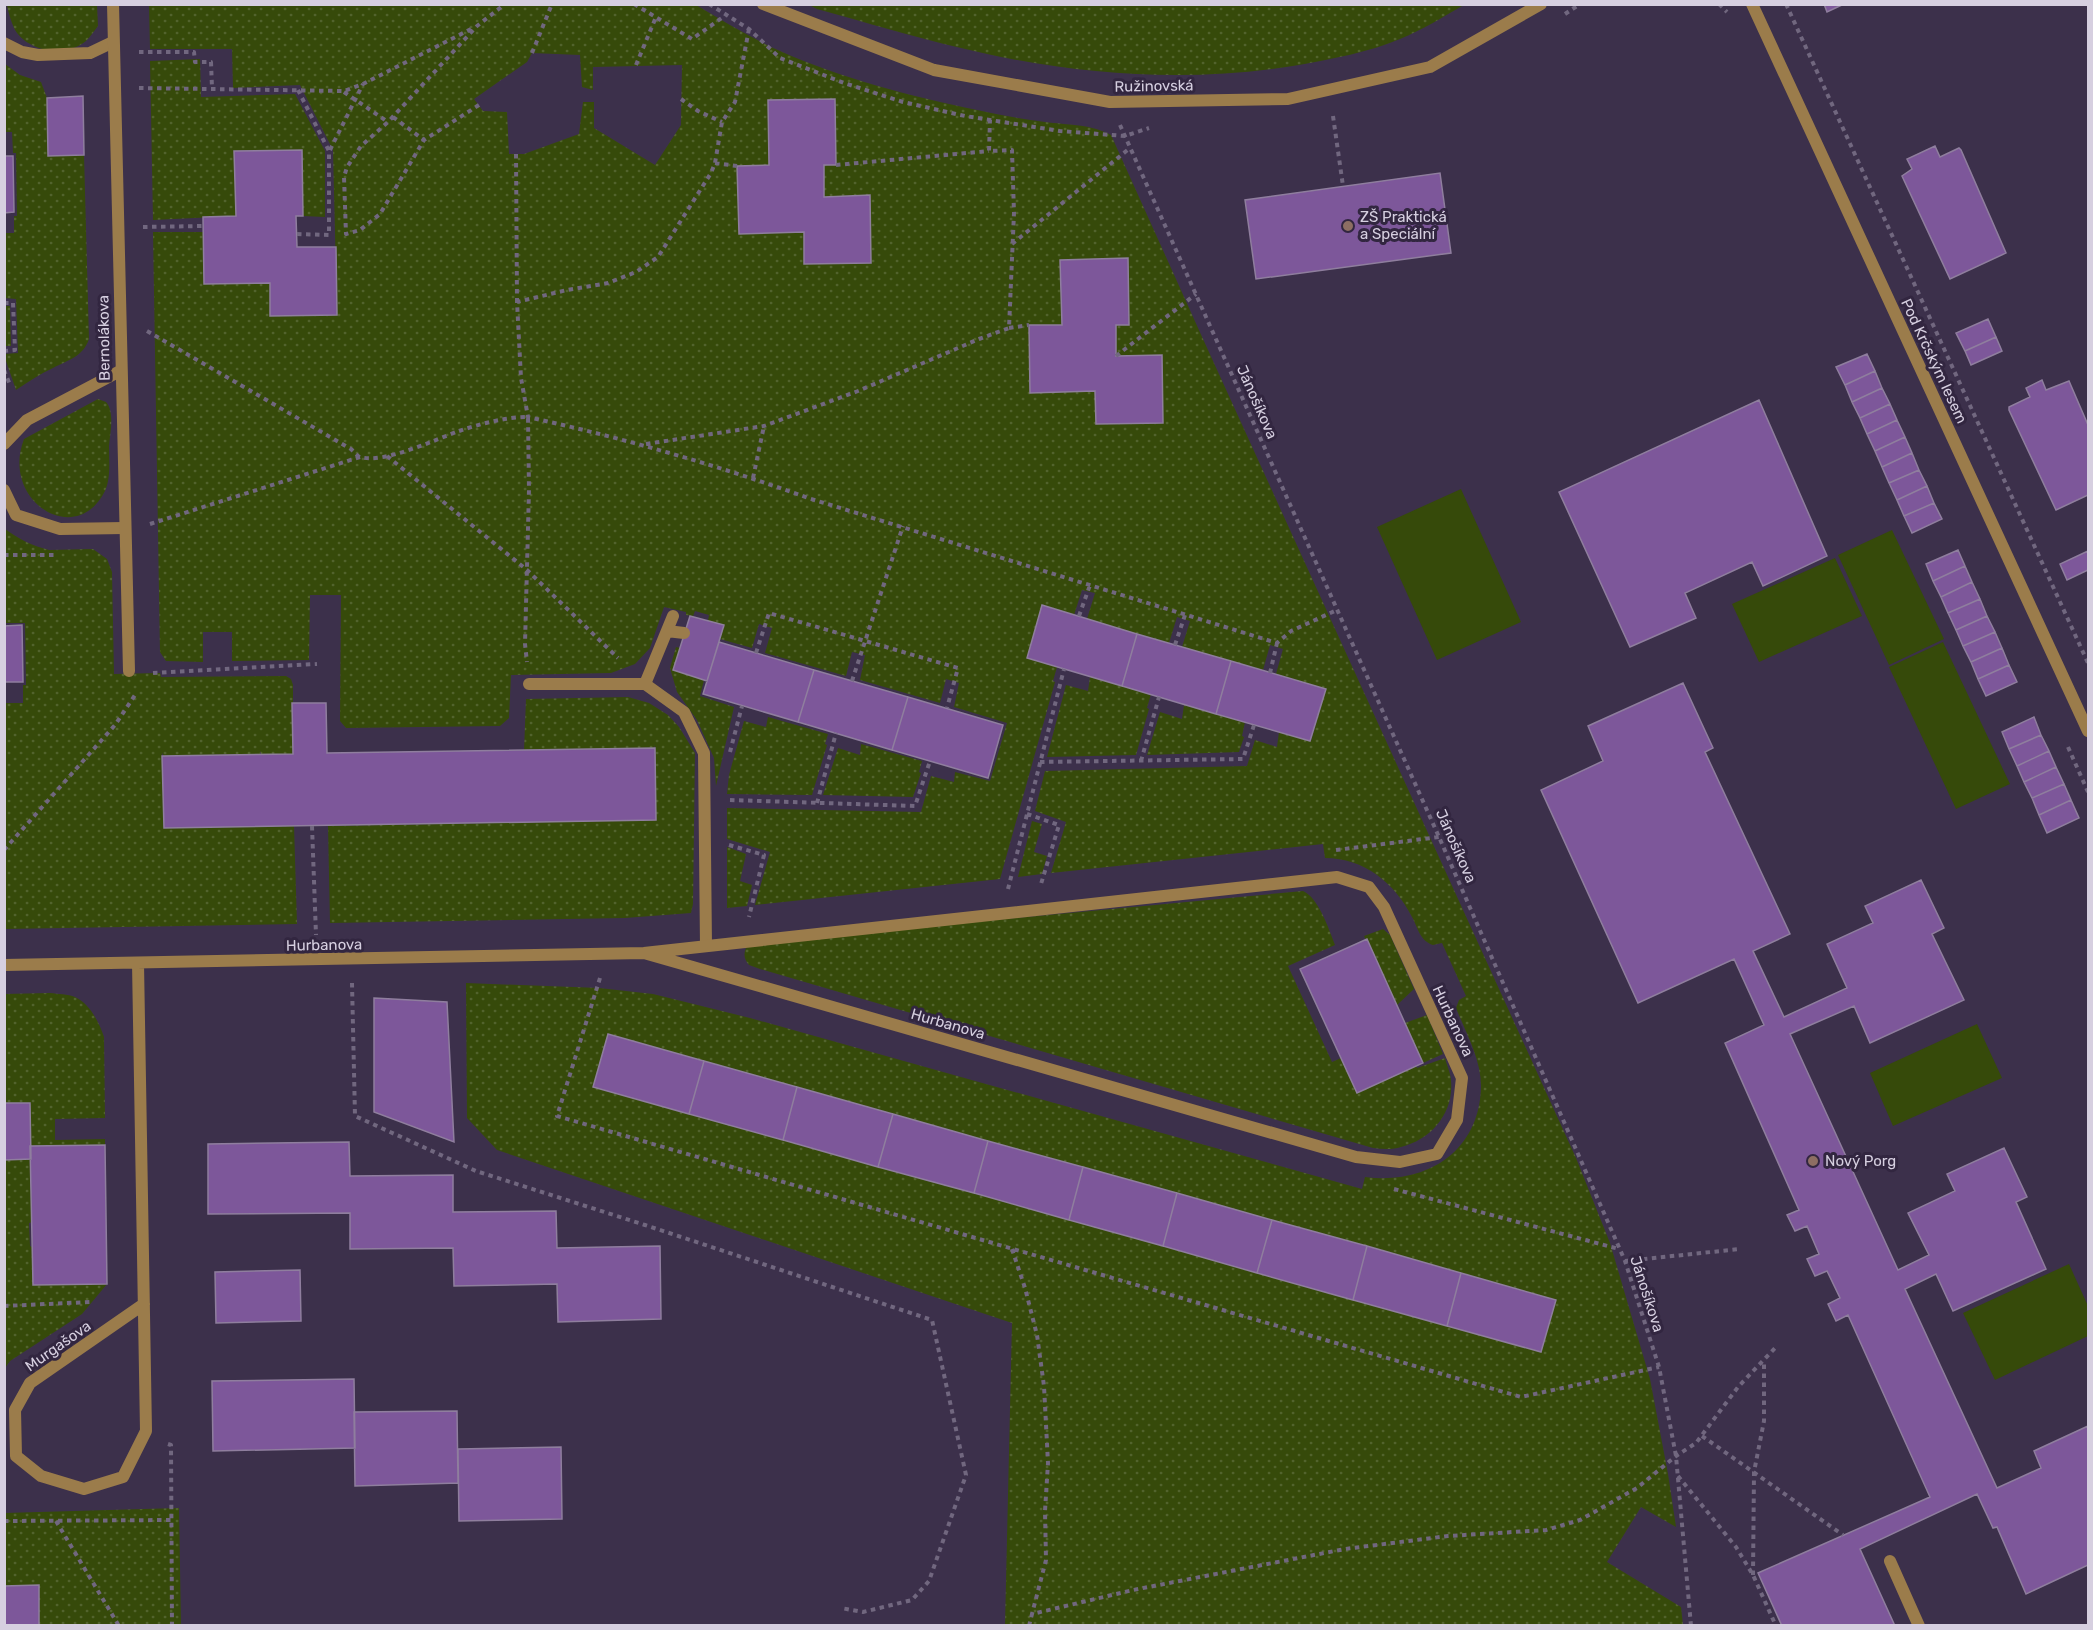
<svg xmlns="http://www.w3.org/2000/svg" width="2093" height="1630" font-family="Rubik,sans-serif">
	<defs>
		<pattern id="grass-dots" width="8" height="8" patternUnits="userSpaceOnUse" patternTransform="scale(1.5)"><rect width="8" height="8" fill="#364a0a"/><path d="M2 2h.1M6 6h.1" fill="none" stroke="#52632d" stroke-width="1.8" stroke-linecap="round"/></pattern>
	</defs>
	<rect width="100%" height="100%" fill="#3c304b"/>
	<path fill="url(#grass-dots)" fill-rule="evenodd" d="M7,5H97L98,26C94,31 90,37 86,41C66,58 26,52 14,28C11,21 8,12 7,5Z
		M149,5H696C723,21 751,38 780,51C840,78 913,97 977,110C999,115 1022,119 1045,122C1067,125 1091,124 1111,135L1203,339L1576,1158L1610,1243L1650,1379L1668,1474L1676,1527L1641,1507L1607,1562L1681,1607L1683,1625H1005L1012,1323L497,1150L467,1118L466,983L599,988L653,994L750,1018L1362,1189L1365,1177C1426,1185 1480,1152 1481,1086C1481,1059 1466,1033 1456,1008L1459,1000L1466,996L1442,943L1433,945C1420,941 1418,928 1412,917C1395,883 1364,858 1325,858L1323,844L1051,873L1066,822L1035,811L1045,771L1247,766L1255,740L1277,747L1279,732L1311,741L1326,689L1276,674L1283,649L1270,645L1263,670L1182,647L1190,621L1177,617L1169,643L1087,619L1095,593L1082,590L1074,615L1043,606L1027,658L1057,667L1053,681L1055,682L1000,879L755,905L770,852L727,839V808L921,812L931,776L954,782L955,772L990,781L1007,723L954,707L959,683L946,679L940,703L860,680L865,655L852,652L846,676L765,653L772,628L759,624L752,648L720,639L724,626L708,621L709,615L695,611L693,616L686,615V612L664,607L650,648L635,664L611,673L511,675L509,718L500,726L346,728L340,721L341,595H310L309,660L232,661V632H203V662L166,661L160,652L153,232H203L204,284L270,283V316L337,315L333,150L300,85L233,88L232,49H150ZM532,53L580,55L582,87L593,90V67L682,65L681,125L655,165L594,128V102H583L579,134L524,154H509L507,112L483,111L474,99L527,62ZM835,99L836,165H824V197L870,196L871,263L804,264V232L739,233L737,166L769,165L768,100ZM1128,258V325H1116V356L1095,391L1030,393L1029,326L1062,325L1060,260ZM608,1035L1556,1300L1541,1352L593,1087Z
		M809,5H1464C1443,17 1422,30 1400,39C1370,52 1331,59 1299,65C1188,84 1071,75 961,48C913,37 865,22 817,9Z
		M200,59L201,97L295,94L325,151V217L303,216L301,150L235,151L236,216L153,220L150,61Z
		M5,64L20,75L41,82L47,98L48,156L84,155L89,339C83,357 68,360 53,368C40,374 28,382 16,390L5,358L4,354L18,353L16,299L4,298L5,233H14V216H17L16,153H13L12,132H5Z
		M4,306H10L11,346H5Z
		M98,399L106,402C115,412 110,433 109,446C109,461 111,478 105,491C76,549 0,501 24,439Z
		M4,528C18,539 33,546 49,550L93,549L107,559L112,572L114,674L160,673L161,677L286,676L291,679L293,685V754H261L260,751V754L164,756L162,753L164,828L294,826L297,924L5,929V703H23V685H26L25,623H5Z
		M676,647L680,648L673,670L704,680L700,696L734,707L716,786L714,758L697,720L677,692L670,668Z
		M1090,677L1151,694L1147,708L1149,709L1136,755L1047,757L1066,685L1088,691Z
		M628,697L649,703L668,715L679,727L695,753L693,904L691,913L625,918L330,923L328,826L656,820L655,745L654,748L524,751L526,699Z
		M1184,705L1245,722L1242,736L1244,737L1239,752L1147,755L1160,712L1182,719Z
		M768,717L828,734L825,744L827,745L812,795L727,794L729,775L744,721L766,727Z
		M861,744L922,761L919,772L921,773L913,797L823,795L838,748L860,755Z
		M1032,821L1042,824L1034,852L1047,856L1042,874L1018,877Z
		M727,847L746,854L740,881L752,885L747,906L727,908Z
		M1303,891C1318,897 1329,929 1335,945L1288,966L1332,1062L1341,1058L1416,1066L1417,1068L1445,1058C1447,1066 1451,1074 1451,1081C1454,1113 1431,1140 1401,1147C1392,1150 1382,1149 1373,1148L760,969L749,965C743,958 743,951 749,943Z
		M1383,929L1390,935L1414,989L1397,1005L1364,936Z
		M50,993C58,994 68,994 75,997C90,1004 99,1022 104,1037L105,1118L55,1119V1140L105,1139V1145L30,1146L5,1103L4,994Z
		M1427,1015L1443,1054L1423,1063L1405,1023Z
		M31,1159L32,1222L29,1223L30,1246L107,1284L82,1314L10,1361L5,1368V1160Z
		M179,1508L181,1625H39L38,1585L5,1586L4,1513Z"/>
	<path fill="#364a0a" d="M1461,489L1521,622L1437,660L1377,527Z
		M1892,530L1944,639L1889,665L1838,555Z
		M1835,558L1862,616L1759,662L1732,604Z
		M1943,642L2010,784L1956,809L1889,667Z
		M1977,1024L2002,1078L1893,1126L1870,1073Z
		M2069,1264L2088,1306V1336L1995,1380L1963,1313Z"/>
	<path fill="#7d579a" stroke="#8f7e9e" stroke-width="1.5" d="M1824,4H1844L1827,12Z
		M83,96L84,155L48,156L47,98Z
		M835,99L836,165H824V197L870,195L871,263L804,264V232L739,234L737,166L769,165L768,100Z
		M1935,146L1940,157L1959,148L1961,150L2006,253L1950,279L1902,176L1912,169L1907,159Z
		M302,150L303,216H296L297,247H336L337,315L270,316V283L204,284L203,217L236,216L234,151Z
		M4,156H13L14,212L4,213Z
		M1440,173L1451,253L1256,279L1245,200Z
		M1128,258L1129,325H1116V356L1162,355L1163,423L1096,424L1095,391L1030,393L1029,325H1062L1060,260Z
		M1988,319L1996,337L1965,351L1956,333Z
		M1996,337L2002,351L1971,365L1965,351Z
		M1867,354L1875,371L1845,385L1836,367Z
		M1875,371L1882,388L1852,402L1845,385Z
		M2042,380L2046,390L2069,381L2088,425V495L2056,510L2009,410V407L2030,397L2026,388Z
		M1882,388L1890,404L1860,418L1852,402Z
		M1759,400L1827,556L1763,586L1752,562L1685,593L1696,618L1630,647L1559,492Z
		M1890,404L1897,420L1867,434L1860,418Z
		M1897,420L1905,437L1875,451L1867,434Z
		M1905,437L1912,453L1882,467L1875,451Z
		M1912,453L1919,470L1889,483L1882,467Z
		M1919,470L1927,486L1897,500L1889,483Z
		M1927,486L1934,503L1904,516L1897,500Z
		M1934,503L1942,519L1912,533L1904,516Z
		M1958,550L1965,566L1933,581L1926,564Z
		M2088,551V570L2067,580L2060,564Z
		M1965,566L1972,582L1941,597L1933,581Z
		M1972,582L1980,599L1948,613L1941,597Z
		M1980,599L1987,616L1956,630L1948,613Z
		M1042,605L1137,634L1122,686L1027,658Z
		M690,616L724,625L707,681L673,670Z
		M1987,616L1995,632L1963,646L1956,630Z
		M22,625L23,682H4V626Z
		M1995,632L2002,648L1971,662L1963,646Z
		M1137,634L1231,661L1216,714L1122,686Z
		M719,642L814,670L798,722L703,694Z
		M2002,648L2009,665L1978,679L1971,662Z
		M1231,661L1326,689L1310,741L1216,714Z
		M2009,665L2017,682L1986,696L1978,679Z
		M814,670L908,697L892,750L798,722Z
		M1683,683L1713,748L1705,752L1790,934L1753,951L1784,1017L1847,988L1827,944L1873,923L1865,906L1921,880L1944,928L1932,934L1964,1000L1870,1043L1854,1006L1790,1034L1898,1270L1929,1255L1908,1213L1955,1191L1947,1174L2004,1148L2027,1197L2016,1202L2046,1269L1953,1311L1936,1274L1905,1289L1997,1488L2041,1468L2034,1451L2088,1426V1565L2026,1594L1997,1527L1993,1528L1977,1494L1860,1549L1895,1626H1782L1758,1573L1930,1497L1848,1315L1836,1321L1828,1304L1840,1298L1827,1271L1815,1276L1807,1259L1819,1254L1807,1226L1795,1231L1787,1215L1799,1210L1725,1043L1764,1025L1734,959L1638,1003L1541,790L1603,761L1588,726Z
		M908,697L1003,725L988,778L892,750Z
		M292,703H326L327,753L655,748L656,820L164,828L162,756L293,754Z
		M2034,717L2041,735L2009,749L2002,732Z
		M2041,735L2049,751L2017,766L2009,749Z
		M2049,751L2056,767L2024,782L2017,766Z
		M2056,767L2064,784L2032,798L2024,782Z
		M2064,784L2071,800L2039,815L2032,798Z
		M2071,800L2079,818L2047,833L2039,815Z
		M1367,939L1423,1063L1357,1093L1300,969Z
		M374,998L447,1002L454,1142L374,1112Z
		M608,1034L704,1061L689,1114L593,1087Z
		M704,1061L797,1087L783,1140L689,1114Z
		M797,1087L893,1114L878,1167L783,1140Z
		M4,1103H30L31,1159L4,1160Z
		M893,1114L988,1141L974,1193L878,1167Z
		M988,1141L1083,1167L1069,1220L974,1193Z
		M349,1142L350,1176L453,1175V1212L556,1211L557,1248L660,1246L661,1319L558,1322L557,1284L454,1286L453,1248L350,1249V1213L208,1214V1144Z
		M105,1145L107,1284L33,1285L30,1146Z
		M1083,1167L1177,1193L1163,1246L1069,1220Z
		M1177,1193L1272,1220L1257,1273L1163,1246Z
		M1272,1220L1367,1246L1353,1300L1257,1273Z
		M1367,1246L1461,1273L1447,1326L1353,1300Z
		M300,1270L301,1321L216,1323L215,1272Z
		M1461,1273L1556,1300L1541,1352L1447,1326Z
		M354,1379L355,1448L213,1451L212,1381Z
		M457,1411L458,1483L355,1486L354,1412Z
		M561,1447L562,1519L459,1521L458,1449Z
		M39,1585V1626H4V1586Z"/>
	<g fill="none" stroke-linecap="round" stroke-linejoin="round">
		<path stroke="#71677f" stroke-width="4" stroke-dasharray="4.5 4.5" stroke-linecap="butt" d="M634,4L692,39L726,15
			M709,4L749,29L780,58L844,83L903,102L965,116L1060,131L1125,136L1149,128
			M1719,4L1727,12
			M1786,4L2088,663
			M1565,14L1580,4
			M749,29L735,102L722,122L715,163L711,173L658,257L636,272L608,283L567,290L517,302L521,378L528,417C623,438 717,465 808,498L1277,643L1291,631L1337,610
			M139,52H194L195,62H211L212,88
			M532,53L552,4
			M636,65L656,17
			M139,88L344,91L363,84L473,28
			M344,92L388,122
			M681,99L698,111L722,122
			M479,105L424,140L380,214L360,230L346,234L344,177L347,167L361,146L388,122L477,26L505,4
			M1333,116L1343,186
			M393,117L424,140
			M1120,125L1439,837L1625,1261L1659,1367L1676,1456L1691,1626
			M330,150L363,84
			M516,154L517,302
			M715,163L737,166
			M836,165L989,151
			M143,227L203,226
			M297,234L329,235V151L298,90
			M1012,244L1130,148
			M4,303H13L15,350L4,351
			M1009,328L1029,325
			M147,331L351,449L359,457
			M1116,356L1196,294
			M4,370L10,385
			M646,444L764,426L858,391L979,339L1009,328L1014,213L1012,150L989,151L990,120
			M387,456L527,570L618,658
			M753,478L764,426
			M150,524L360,457C384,464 434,440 459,431C480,424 505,417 528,417L529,490L525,644L527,662
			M4,555H55
			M1079,616L1090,585
			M1175,645L1185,615
			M756,653L769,613L958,668L947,708
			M153,673L317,664
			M1270,673L1277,643
			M852,681L903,526
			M2068,747L2088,792
			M730,752L742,706
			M1141,761L1159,697
			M1040,762L1243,759L1254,725
			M730,800L915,806L930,761
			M817,803L836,733
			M1027,814L1059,825L1041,884
			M312,826L316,935
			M729,845L764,855L749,917
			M4,850L115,725L135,695
			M1336,850L1439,837
			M1008,889L1064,669
			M600,978L557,1116L1521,1397L1659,1367
			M352,983L355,1116L476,1171L645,1225L932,1320L966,1475L929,1581L912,1600L863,1612L841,1608
			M1394,1189L1619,1249
			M1012,1249L1025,1288L1037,1335L1044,1386L1048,1463L1045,1511L1046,1560L1032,1614
			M1625,1261L1740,1249
			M4,1306L90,1302
			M1702,1436L1843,1535
			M168,1444L171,1445L172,1626
			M1678,1476L1736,1547L1753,1575L1776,1626
			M4,1521L171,1520
			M56,1521L119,1626
			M1753,1575L1754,1472L1764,1421V1361
			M1029,1626L1032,1614L1133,1590L1345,1549L1448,1536L1546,1530L1580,1520L1637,1488L1676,1456L1696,1443L1738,1387L1777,1346"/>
		<path stroke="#9b7c4b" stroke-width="12" d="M4,43L22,52L38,55L90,53L113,42
			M4,444L27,420L120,371
			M4,490L16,515L60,529L124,528
			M667,631L684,633
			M529,684H645L684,712L704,753L706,946
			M645,684L673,616
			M1890,1561L1919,1626"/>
		<path stroke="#9b7c4b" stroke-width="12" d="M113,4L129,671
			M763,4L934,70L1110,102L1288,99L1430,67L1541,4
			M1752,4L2088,731
			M138,963L146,1431L123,1477L84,1489L41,1476L16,1456L15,1410L30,1383L144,1304
			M4,965L644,953L1337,877L1369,887L1384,907L1462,1078L1457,1120L1437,1154L1400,1162L1356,1157L644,953"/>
	</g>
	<g fill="#8d6e63" stroke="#322640" stroke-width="2">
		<circle cx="1348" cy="226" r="6"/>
		<circle cx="1813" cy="1161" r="6"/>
	</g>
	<g text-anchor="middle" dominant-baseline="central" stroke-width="6" stroke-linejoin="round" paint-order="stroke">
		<g font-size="15" fill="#d6cfe0" stroke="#322640">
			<text transform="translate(1154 86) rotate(-1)">Ružinovská</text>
			<text transform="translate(104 338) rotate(-91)">Bernolákova</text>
			<text transform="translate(1934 361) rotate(65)">Pod Krčským lesem</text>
			<text transform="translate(1257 402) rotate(66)">Jánošíkova</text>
			<text transform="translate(1456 846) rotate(66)">Jánošíkova</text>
			<text transform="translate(324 945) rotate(-1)">Hurbanova</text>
			<text transform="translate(1453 1021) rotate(65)">Hurbanova</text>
			<text transform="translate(948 1024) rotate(16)">Hurbanova</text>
			<text transform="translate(1647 1294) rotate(72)">Jánošíkova</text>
			<text transform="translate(58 1346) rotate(-35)">Murgašova</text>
		</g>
		<g font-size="15" fill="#d6cfe0" stroke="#322640" text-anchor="start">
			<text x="1360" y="217">ZŠ Praktická<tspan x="1360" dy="17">a Speciální</tspan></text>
			<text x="1825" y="1161">Nový Porg</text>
		</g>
	</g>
	<rect width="2093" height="1630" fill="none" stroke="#d6cfe0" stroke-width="12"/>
</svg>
